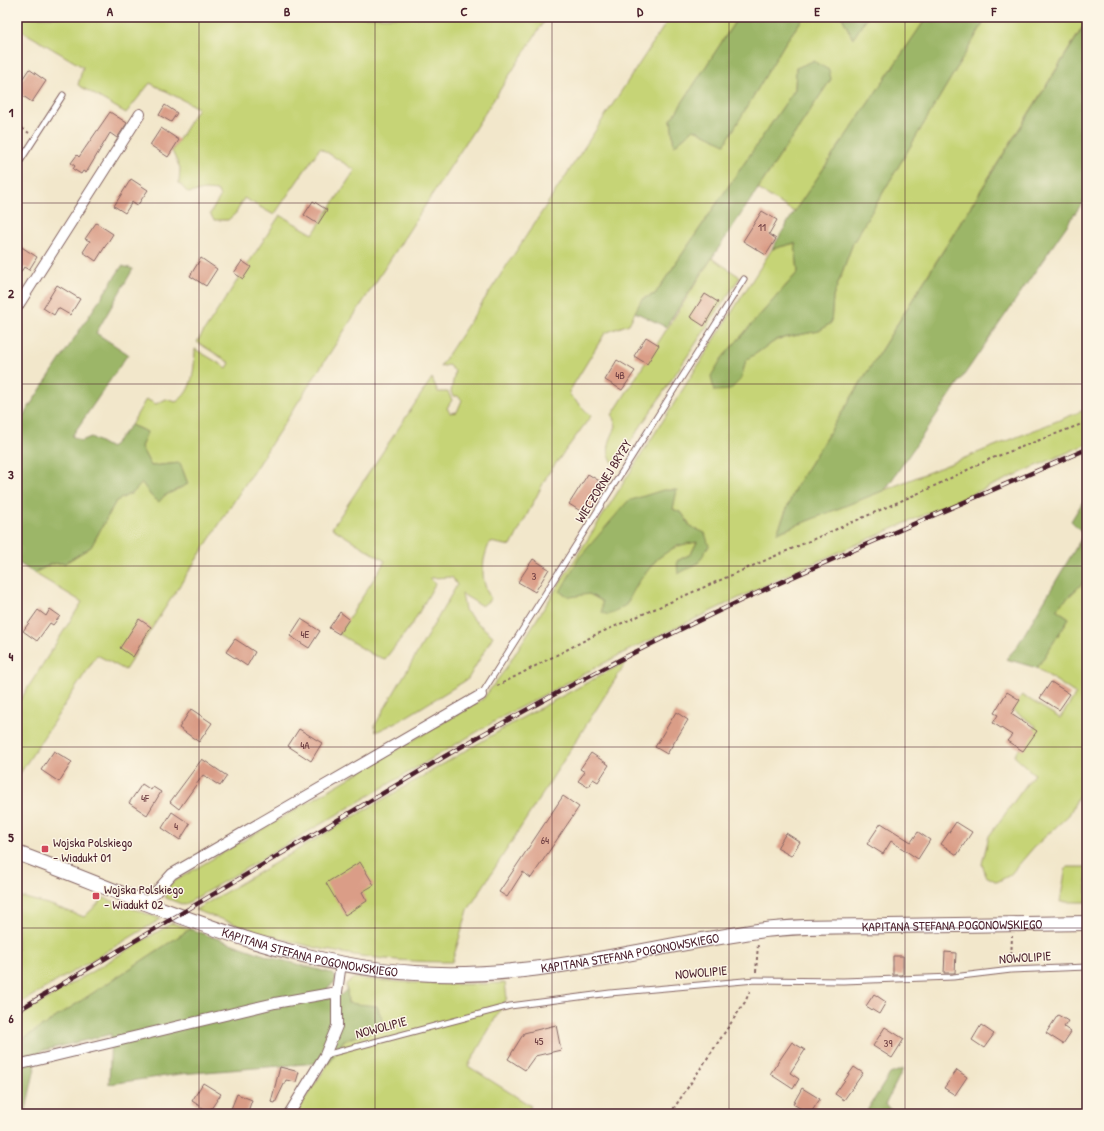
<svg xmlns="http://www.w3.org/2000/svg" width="1104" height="1131" font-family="'Patrick Hand',sans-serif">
	<rect width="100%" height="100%" fill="#fcf5e5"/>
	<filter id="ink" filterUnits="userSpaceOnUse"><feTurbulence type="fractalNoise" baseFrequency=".025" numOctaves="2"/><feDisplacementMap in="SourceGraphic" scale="8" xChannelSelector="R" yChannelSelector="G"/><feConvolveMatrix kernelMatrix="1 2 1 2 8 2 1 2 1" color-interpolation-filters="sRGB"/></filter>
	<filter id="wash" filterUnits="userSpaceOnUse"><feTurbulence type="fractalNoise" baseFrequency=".012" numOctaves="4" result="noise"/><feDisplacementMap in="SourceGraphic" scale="16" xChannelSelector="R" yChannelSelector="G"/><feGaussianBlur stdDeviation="0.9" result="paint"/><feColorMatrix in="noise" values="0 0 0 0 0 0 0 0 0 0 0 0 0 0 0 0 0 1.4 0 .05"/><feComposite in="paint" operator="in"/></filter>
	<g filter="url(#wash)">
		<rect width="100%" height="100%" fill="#f2e7cb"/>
		<path fill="#c6d476" stroke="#887a50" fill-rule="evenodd" d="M17,17H547L125,670L97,655L17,778V705L82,602L34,573L51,564L65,563L91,547L116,501L134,492L142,482L151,496H164L188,484L180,463L151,466L141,447L147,432L131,425L146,399L156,404L166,399L176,402C194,391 194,368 195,349L227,368L230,363L197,342L280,215L313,234L355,170L320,148L274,215L244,198L236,213L228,220H214L210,214L220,197L218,191L205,190L188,193L179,183L180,168L172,151L198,108L150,83L126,113L78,85L83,67L17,28Z
			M670,17H738L671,120L674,146L694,129L725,143L785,43L804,17H842L853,39L867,17H927L794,212L758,189L831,79L796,68L795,89L655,294L642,299L629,324L605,333L569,392L570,395L591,416L548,474L511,546L490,542C481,562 480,580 491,599L482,606L462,594L465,610L474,620L493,636L468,679L401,720L376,732L375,725L457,585L452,577L430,578L435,584L413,623L385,659L373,655L339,634L385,561L332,528L432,378L438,392H448L452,400L447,408L450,413L457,412L462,400L458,396H453L451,392L455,371L448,365L440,367Z
			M987,17H1084L1087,20L796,486L777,533L1087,409V444L798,570L629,650L504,716L184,905L166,898L164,891L168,885L483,699L504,671L772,249L795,243L798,272L722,358L741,379L746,360L778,339L819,331L831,323L833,297L853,243ZM676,490L673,509L682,513L690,526L709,547L677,561L691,554L697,542C690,543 682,544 676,547C652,557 637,583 626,605L602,601L589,594Z
			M712,258L740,277L615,465C603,451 610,441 616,426L612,415Z
			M1087,579V788L1081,791L1069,815L1034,847L1010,875L997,882L986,876L982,864L989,836L1034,774L1014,756L1036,726L1011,709L1022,695L1060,718L1076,694L1037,668L1069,618L1056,609Z
			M627,661L468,910L452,962C419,962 387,960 354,955C300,947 246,928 195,910L518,720Z
			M1066,867H1087V902H1060Z
			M17,896L51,905L84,917L104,898L161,919L17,1005Z
			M172,923L190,929L17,1043V1017Z
			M354,978C405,983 454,986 505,983L507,998L468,1066L531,1106L526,1114H295L344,1040L381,1029L348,1003L346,984Z"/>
		<path fill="#9cb667" stroke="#736a49" d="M738,17H804L785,43L725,144L694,129L674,146L671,120Z
			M842,17H867L853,39Z
			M927,17H987L853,243L833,297L831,323L819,331L778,339L746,360L741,379L730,390L714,391L711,376L722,358L798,272L795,243L772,249L794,212Z
			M1087,21V196L885,490L777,533L796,486Z
			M813,61L829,70L831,79L666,327L635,312L642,299L655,294L795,89L796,68Z
			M122,266L133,269L96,333L128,354L72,436L81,441L91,437L111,448L131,425L147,432L141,447L151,466L180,463L188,484L164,496L159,502L151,496L142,483L134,492L116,501L91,547L65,563L51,564L34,573L17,562V425Z
			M663,490H677L673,509L682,513L690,526L705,533L709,546L698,563L678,574L677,561L691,554L697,542L676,546L657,559L637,584L626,605L608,615L602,612V601L589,594L570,597L560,592L579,558L628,501Z
			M1087,495V579L1056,609L1069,618L1037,668L1006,659L1016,648L1084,534L1071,521Z
			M190,929L270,957L331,973L336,978L334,983L328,987L327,998L341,995L347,989L348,1003L377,1006L382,1019L381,1029L344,1040L330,1062L180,1074L109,1084L111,1034L41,1051L36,1063L25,1114H17V1043Z
			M903,1069L885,1105L896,1114H867L868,1109L890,1074Z"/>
		<g id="blocks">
			<path fill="#da9d87" d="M29,69L46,81L32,102L17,92V87Z
				M165,105L177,113L171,122L159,115Z
				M110,112L127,123L117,138L110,133L86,173L83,171L81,174L73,169L75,166L71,163L77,155L79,157Z
				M161,128L179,140L168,157L150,145Z
				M131,179L148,190L137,206L132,202L125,213L114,206Z
				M313,201L327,210L318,224L304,215Z
				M762,211L777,220L769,234L776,239L766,255L743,241Z
				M96,223L113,234L96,261L83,252L90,241L85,239Z
				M17,244L37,257L29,270L24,267L17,278Z
				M201,258L217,269L206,286L190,276Z
				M242,261L251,267L243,279L234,273Z
				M57,285L80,299L70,315L58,308L54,315L43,308Z
				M705,294L718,302L704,326L690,317Z
				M646,337L659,345L647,364L634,356Z
				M617,360L635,371L622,390L605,380Z
				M588,474L606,485L587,515L569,504Z
				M533,559L549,569L535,592L518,582Z
				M50,609L60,616L53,625L50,623L37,641L23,631L38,610L46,616Z
				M340,612L349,619L339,634L329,628Z
				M139,619L151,627L133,657L120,648Z
				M301,619L320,631L309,648L290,636Z
				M235,639L255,652L247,666L226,652Z
				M1051,682L1070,694L1059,710L1040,698Z
				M1007,692L1020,700L1011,714L1037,731L1023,751L1007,741L1012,735L993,723L998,715L994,713Z
				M191,709L212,723L199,742L179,728Z
				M676,712L688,720L667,754L655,747Z
				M299,729L322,743L311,761L288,746Z
				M54,751L72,762L59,782L41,770Z
				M591,753L609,765L598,782L593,779L588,787L578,781L585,772L580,769Z
				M202,759L227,776L220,786L203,775L179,809L170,802Z
				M142,784L151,790L153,787L161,792L147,815L129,803Z
				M563,796L579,807L531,878L523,872L507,897L499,892Z
				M172,812L190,824L180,840L162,828Z
				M956,822L972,832L957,855L941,844Z
				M881,823L911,842L918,832L930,840L918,859L891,841L883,854L867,844Z
				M786,833L800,842L791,856L777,848Z
				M360,862L374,885L362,892L367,901L345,915L326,883Z
				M945,952L956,953L955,973H944Z
				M893,956H903V975H893Z
				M874,994L886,1002L879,1014L866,1006Z
				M1058,1015L1068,1021L1064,1027L1071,1032L1063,1044L1046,1033Z
				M556,1025L561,1050L535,1056L525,1070L508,1059L524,1033Z
				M981,1025L994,1034L984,1048L972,1040Z
				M885,1027L904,1039L892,1058L873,1046Z
				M792,1042L805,1050L790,1073L799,1079L793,1089L770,1074Z
				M280,1067L299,1072L296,1082L286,1080L275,1103L271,1102Z
				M854,1067L863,1073L844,1100L835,1094Z
				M957,1070L967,1077L955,1095L944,1088Z
				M203,1083L221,1094L209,1112L192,1101Z
				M802,1088L820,1099L810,1114L793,1104Z
				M237,1094L252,1100L247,1114H229Z"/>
		</g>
	</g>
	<g filter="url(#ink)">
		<use href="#blocks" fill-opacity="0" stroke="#856563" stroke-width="1"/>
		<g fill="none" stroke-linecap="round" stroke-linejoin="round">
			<defs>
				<path id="service" d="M17,166L63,95
					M481,695L744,279
					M325,1055L510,1006L610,993L755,980L843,981L953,977L1011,970L1087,967"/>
				<path id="minor" d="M17,307L140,114
					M147,902L172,874L481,695
					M17,1065L275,1003L337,992
					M289,1114L325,1055L337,1026V992L341,963"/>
				<g id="secondary">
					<path id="s1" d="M17,853C144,900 278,965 415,973C531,981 644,947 758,931C801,925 846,927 889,926C955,925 1021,924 1087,923"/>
				</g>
			</defs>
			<use href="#service" stroke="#856563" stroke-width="7"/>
			<use href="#minor" stroke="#856563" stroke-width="12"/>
			<use href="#secondary" stroke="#856563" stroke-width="16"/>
			<path stroke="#856563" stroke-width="2" stroke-dasharray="3 3" stroke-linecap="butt" d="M17,125L29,133
				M497,686L595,635L928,489L990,459L1087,422
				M1011,961L1012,936
				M756,972L758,944
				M670,1114L745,1002L751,989"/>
			<use href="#service" stroke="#fff" stroke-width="5"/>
			<use href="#minor" stroke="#fff" stroke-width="10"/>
			<use href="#secondary" stroke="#fff" stroke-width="14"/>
			<defs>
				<path id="rail" d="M17,1011L442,758C540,700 641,647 744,599C857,547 973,499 1087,449"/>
			</defs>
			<use href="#rail" stroke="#4a1f2b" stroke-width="4.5"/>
			<use href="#rail" stroke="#fcf5e5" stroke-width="3" stroke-dasharray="9" stroke-linecap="butt"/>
		</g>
	</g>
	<path fill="none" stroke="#4a1f2b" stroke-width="1" stroke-opacity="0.55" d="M199,17V1114M375,17V1114M552,17V1114M729,17V1114M905,17V1114M17,203H1087M17,384H1087M17,566H1087M17,747H1087M17,928H1087"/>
	<g fill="#d1495b" stroke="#fcf5e5" stroke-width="1.5">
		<rect x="41" y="845" width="8" height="8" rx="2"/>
		<rect x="92" y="892" width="8" height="8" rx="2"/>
	</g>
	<g text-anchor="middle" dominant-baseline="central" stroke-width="3" stroke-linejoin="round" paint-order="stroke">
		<g font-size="11" fill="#6e3e42">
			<text x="762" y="227">11</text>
			<text x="620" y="375">4B</text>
			<text x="534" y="576">3</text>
			<text x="305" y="634">4E</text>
			<text x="305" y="745">4A</text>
			<text x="145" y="798">4F</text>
			<text x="176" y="826">4</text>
			<text x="545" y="840">64</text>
			<text x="539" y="1041">45</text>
			<text x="888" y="1043">39</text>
		</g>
		<g font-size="13" fill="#4a1f2b" stroke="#fcf5e5">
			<text transform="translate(603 481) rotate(-58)">WIECZORNEJ BRYZY</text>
			<text stroke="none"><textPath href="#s1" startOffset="958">KAPITANA STEFANA POGONOWSKIEGO</textPath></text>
			<text stroke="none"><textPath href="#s1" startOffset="310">KAPITANA STEFANA POGONOWSKIEGO</textPath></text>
			<text stroke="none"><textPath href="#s1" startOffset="634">KAPITANA STEFANA POGONOWSKIEGO</textPath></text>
			<text transform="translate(1025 957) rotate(-4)">NOWOLIPIE</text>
			<text transform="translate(701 972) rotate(-5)">NOWOLIPIE</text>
			<text transform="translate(381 1027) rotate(-15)">NOWOLIPIE</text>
		</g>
		<g font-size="13" fill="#4a1f2b" stroke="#fcf5e5" text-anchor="start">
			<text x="53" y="842">Wojska Polskiego<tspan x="53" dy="15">- Wiadukt 01</tspan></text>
			<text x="104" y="889">Wojska Polskiego<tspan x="104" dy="15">- Wiadukt 02</tspan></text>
		</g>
	</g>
	<rect width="1104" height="1131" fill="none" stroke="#fcf5e5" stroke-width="44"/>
	<rect x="22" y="22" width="1060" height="1087" fill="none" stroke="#4a1f2b" stroke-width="1.5"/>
	<g font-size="13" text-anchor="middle" font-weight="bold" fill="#4a1f2b">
		<text x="110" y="16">A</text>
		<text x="287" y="16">B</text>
		<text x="464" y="16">C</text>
		<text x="640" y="16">D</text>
		<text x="817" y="16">E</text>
		<text x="994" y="16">F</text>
		<text x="11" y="117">1</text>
		<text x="11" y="298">2</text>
		<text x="11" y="479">3</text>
		<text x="11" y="661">4</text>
		<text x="11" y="842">5</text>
		<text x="11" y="1023">6</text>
	</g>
</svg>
